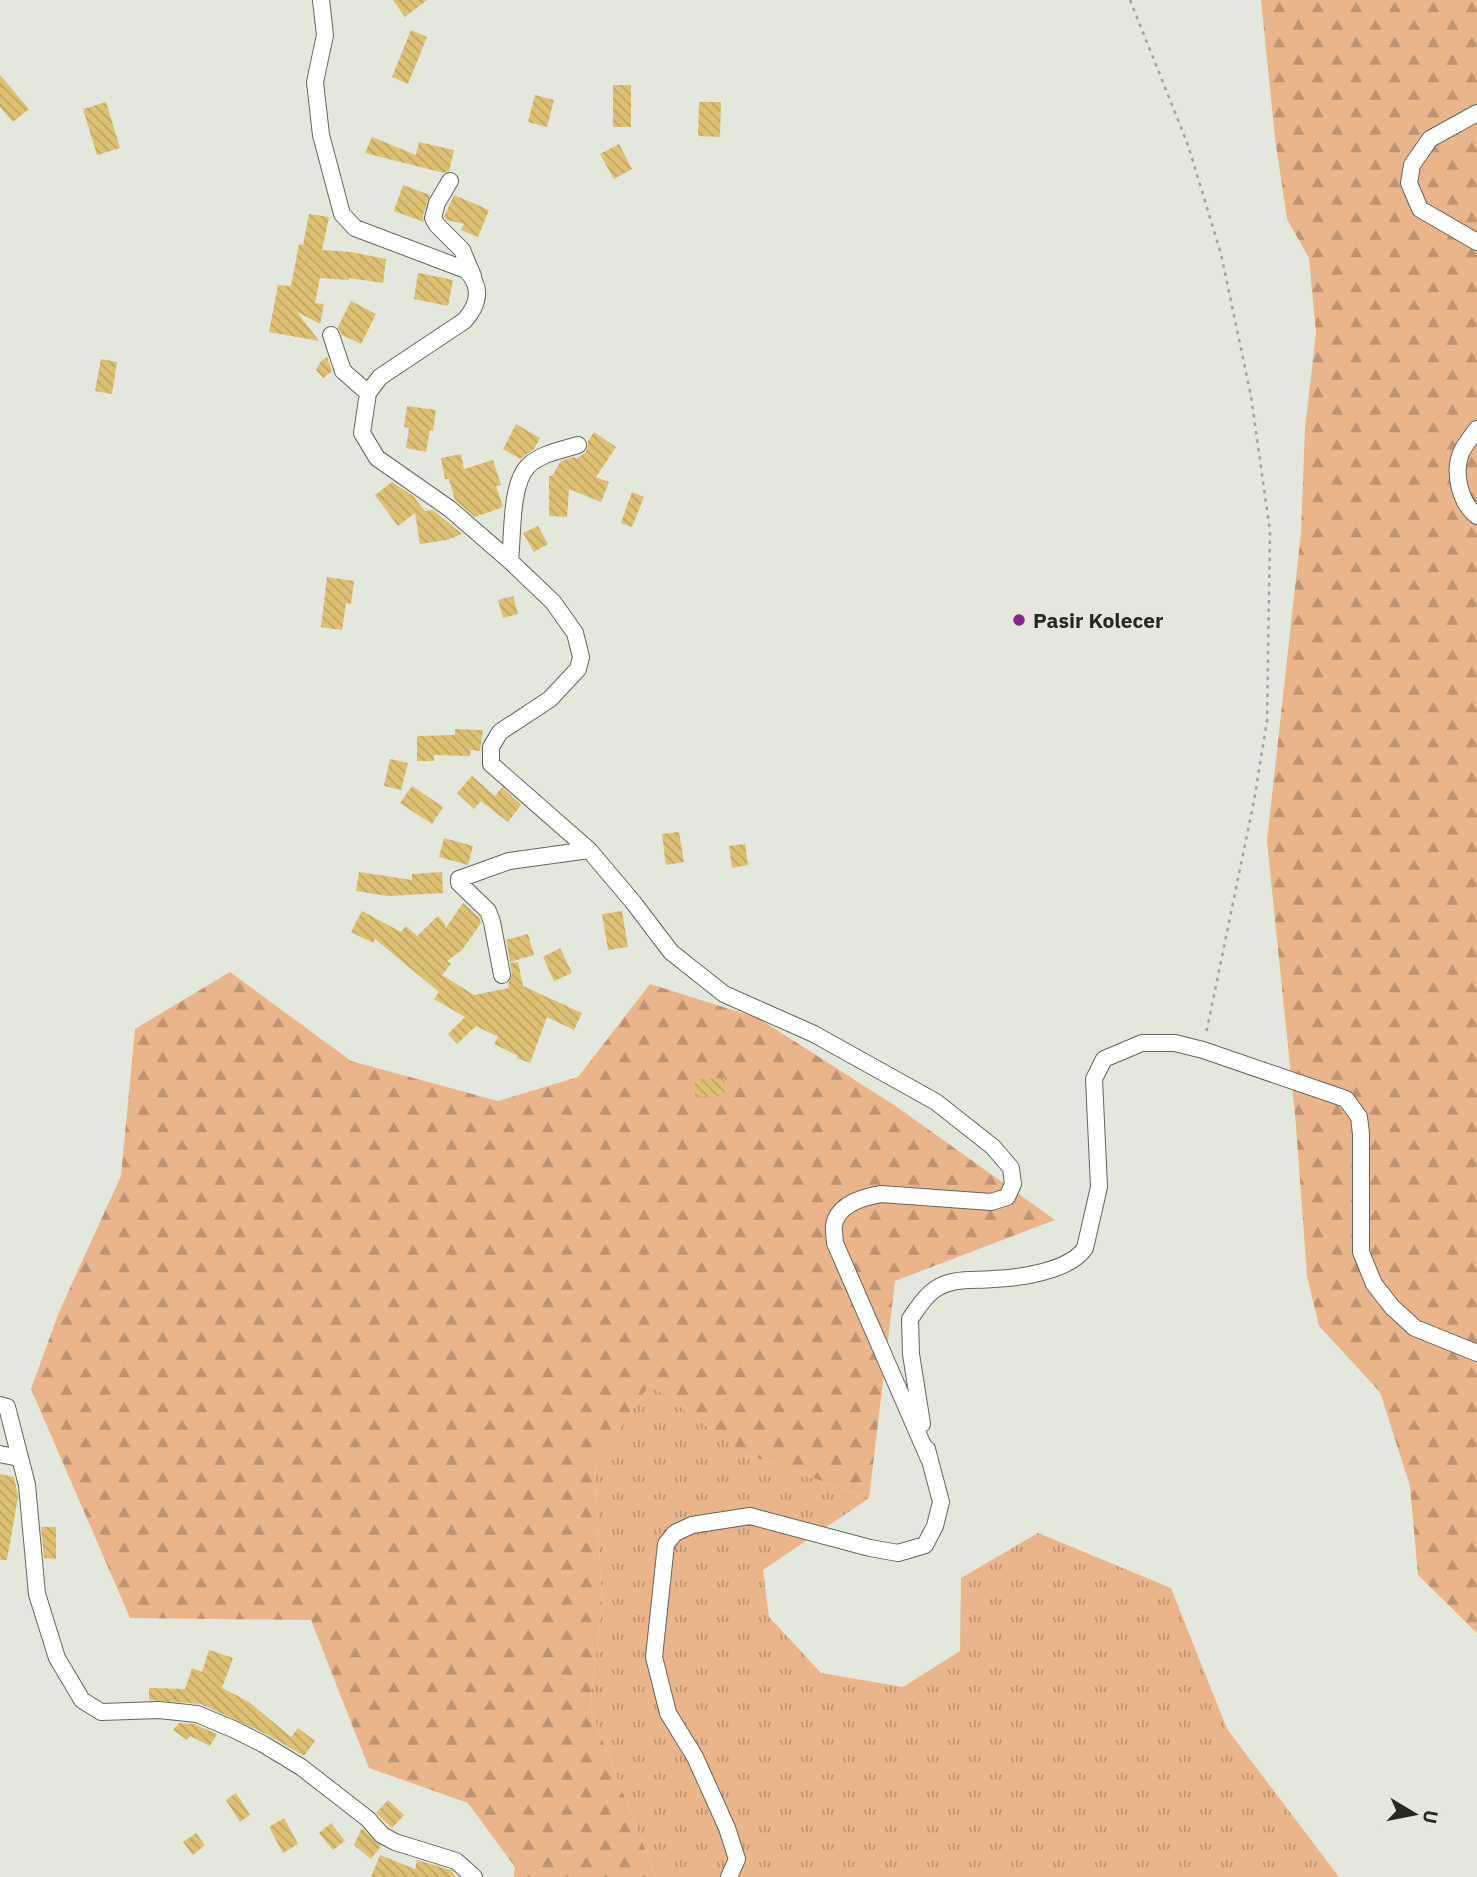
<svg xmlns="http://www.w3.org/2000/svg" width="1477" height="1877" font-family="'IBM Plex Sans',sans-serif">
	<defs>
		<pattern id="grass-tufts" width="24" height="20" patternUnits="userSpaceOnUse" patternTransform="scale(1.75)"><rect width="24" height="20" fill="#ebb58b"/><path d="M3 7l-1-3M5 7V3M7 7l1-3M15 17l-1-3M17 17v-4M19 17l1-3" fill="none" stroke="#be9371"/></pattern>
		<pattern id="forest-firs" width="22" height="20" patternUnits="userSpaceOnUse" patternTransform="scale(1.75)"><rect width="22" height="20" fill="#ebb58b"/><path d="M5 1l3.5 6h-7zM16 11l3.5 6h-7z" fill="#be9371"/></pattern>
		<pattern id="building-back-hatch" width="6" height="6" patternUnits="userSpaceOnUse" patternTransform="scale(1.75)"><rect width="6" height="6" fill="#dec072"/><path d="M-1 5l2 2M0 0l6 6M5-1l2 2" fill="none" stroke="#bea563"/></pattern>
	</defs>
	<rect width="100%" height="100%" fill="#e4e7db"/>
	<path fill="url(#grass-tufts)" d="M650,1384L743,1453L869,1498L763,1570L769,1617L821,1673L903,1687L960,1651L961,1578L1038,1533L1171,1588L1227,1729L1339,1877H656L590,1708L602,1604L595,1465Z"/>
	<path fill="url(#forest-firs)" d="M1261,0H1477V1633L1418,1575L1410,1486L1380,1392L1319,1326L1307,1276L1296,1125L1267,841L1301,533L1305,428L1316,333L1309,258L1287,219L1275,138Z
		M230,972L351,1061L498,1101L578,1077L650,984L758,1018L897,1107L1055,1220L895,1281L869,1498L743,1453L650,1384L595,1465L602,1604L590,1708L656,1877H514L515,1867L468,1803L369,1768L311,1620L130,1618L31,1389L59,1312L121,1176L135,1029Z"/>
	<path fill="url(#building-back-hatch)" d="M393,0H427L405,17Z
		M411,30L427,37L408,84L392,77Z
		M0,75L29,109L13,122L0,107Z
		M613,85H631V127H613Z
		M535,95L554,100L547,127L528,122Z
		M106,102L120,148L97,155L83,109Z
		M699,102H721L720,137L698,136Z
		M372,137L416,155L419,142L454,150L449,171L444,173L365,153Z
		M619,144L632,169L614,179L600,154Z
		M403,185L430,195L423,215L424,222L394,211Z
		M454,195L489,210L478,237L461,230L464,224L447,220L444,217Z
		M309,214L329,217L322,250L351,252L386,259L383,283L349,278V280L320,278L315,303L324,304L320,324L297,312L319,341L269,332L278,285L291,286L299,244L303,245Z
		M418,273L453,280L448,306L414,299Z
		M351,301L376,314L361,344L342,335L338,327Z
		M327,357L332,371L323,378L316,370L321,361Z
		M101,359L117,362L112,394L95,391Z
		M407,406L436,410L433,431L430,430L426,452L406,448L409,428L404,427Z
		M516,424L540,438L534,449L520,459L503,449Z
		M594,432L616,447L596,477L609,482L601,502L569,489L567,517L549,516V476H552L561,461L574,457L576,459L585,453L588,447V441Z
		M461,454L464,469L493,460L501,485L496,486L503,507L475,517L455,500L449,479H445L441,458Z
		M392,482L413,496L425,511L433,510L462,534L447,540L420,544L415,513L398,526L375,495Z
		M632,492L644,497L632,527L621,523Z
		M538,526L548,544L534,552L523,533Z
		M327,577L354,581L351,604L346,603L342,630L321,627Z
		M513,596L518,614L503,618L498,600Z
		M455,729L483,730L480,751L471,750L470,756L434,755V761H417V736L455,735Z
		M390,759L408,763L401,790L384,786Z
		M472,776L495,796L502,787L521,805L508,822L481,801L474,809L457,793Z
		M412,786L443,807L432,824L400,803Z
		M679,832L684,862L666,865L662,834Z
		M444,838L473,846L468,865L439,857Z
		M745,844L748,865L732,868L729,846Z
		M359,872L412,880V874L442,872L443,893L388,896L356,891Z
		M463,903L479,917L481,923L462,950L447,961L451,964L442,975L474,995L509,988L508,984L512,974L510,963L518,962L523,986L582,1013L574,1030L547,1017L530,1063L517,1058L518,1056L494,1044L498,1037L476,1026L457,1044L448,1034L465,1017L434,999L439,992L375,939L373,943L351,932L362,911L401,932L406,926L417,936L438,916L445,924V929Z
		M622,911L628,947L608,950L602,914Z
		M528,934L534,955L510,962L506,940Z
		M560,948L572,973L554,981L543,957Z
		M725,1078V1096L695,1097V1079Z
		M0,1474L14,1477L18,1497L7,1560H0Z
		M41,1527H56V1559L44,1558Z
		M209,1650L233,1658L222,1688L249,1702L291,1737L298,1728L315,1741L304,1756L268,1735L201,1704L149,1700V1688L185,1689L192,1668L202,1672Z
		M179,1723L194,1724L217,1734L210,1746L190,1736L187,1740L173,1730Z
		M236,1793L250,1815L240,1822L226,1800Z
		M388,1800L404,1815L392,1828L376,1813Z
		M284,1818L298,1844L283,1853L269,1827Z
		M331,1823L345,1841L333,1850L319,1833Z
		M362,1828L381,1846L371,1859L354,1845Z
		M196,1833L205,1845L193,1855L183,1842Z
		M380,1855L415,1869L417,1860L451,1870L456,1877H371Z"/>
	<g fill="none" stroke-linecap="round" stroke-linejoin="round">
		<defs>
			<path id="minor" d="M321,0L325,35L315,82L321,135L342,214L355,228L466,270C483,287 479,305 464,321L380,377L368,393L362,433L377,458L450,509L510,561L553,602L575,633L581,657L578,669L550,699L500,732L491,747V764L589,850L633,902L671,952L724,994L814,1034L936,1102L993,1147L1011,1168L1013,1184L1007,1197L991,1202L881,1194C863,1197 838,1204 834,1225C833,1230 835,1237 835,1243L929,1459
				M1477,113L1430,139L1412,165L1409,183L1420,209L1477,242
				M450,181L437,203L433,218L437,225L462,250L473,276
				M331,335L343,371L368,393
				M1477,429C1472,436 1465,444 1461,453C1453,473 1460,503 1477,516
				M510,561C513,535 510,485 528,466C540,454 561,450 578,445
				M502,975L492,922L488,911L459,883V879L509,861L589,850
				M0,1405L7,1407L27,1485L37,1594L57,1658L82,1700L101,1712L159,1710L197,1714L233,1729L263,1744L301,1767L368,1819L382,1835L395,1842L456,1861L474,1877
				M922,1424L911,1354L910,1319C917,1309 924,1297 934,1290C952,1277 974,1281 993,1279C1020,1278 1070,1271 1085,1248L1099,1187L1094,1079L1104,1059L1142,1043H1175L1203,1050L1346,1099L1359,1117L1361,1134V1252L1374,1284L1392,1307L1415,1328L1477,1353
				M0,1454L19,1458
				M729,1877L737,1859L727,1828L695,1757L668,1713L654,1657L666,1544L675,1533L692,1525L750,1516L870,1548L898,1553L925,1545L935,1526L941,1502L927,1449"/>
		</defs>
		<use href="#minor" stroke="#63665b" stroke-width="18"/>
		<path stroke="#a2a49b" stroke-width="2.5" stroke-dasharray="3.5 5" stroke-linecap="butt" d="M1130,0L1188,145L1221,254L1251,396L1270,531L1267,721L1254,801L1206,1034"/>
		<use href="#minor" stroke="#fff" stroke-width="16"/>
	</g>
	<circle fill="#88248c" stroke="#e4e7db" stroke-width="2.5" cx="1019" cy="620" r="7"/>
	<g text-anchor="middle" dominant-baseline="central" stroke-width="5" stroke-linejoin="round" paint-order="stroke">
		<g font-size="21" font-weight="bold" fill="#272824" stroke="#e4e7db" text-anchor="start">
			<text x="1033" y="620">Pasir Kolecer</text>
		</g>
	</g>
	<g transform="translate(1414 1814) rotate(100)" stroke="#e4e7db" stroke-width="5" paint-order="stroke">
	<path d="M0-5L12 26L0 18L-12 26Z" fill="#272824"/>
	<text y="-10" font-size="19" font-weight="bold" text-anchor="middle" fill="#272824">U</text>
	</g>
</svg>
